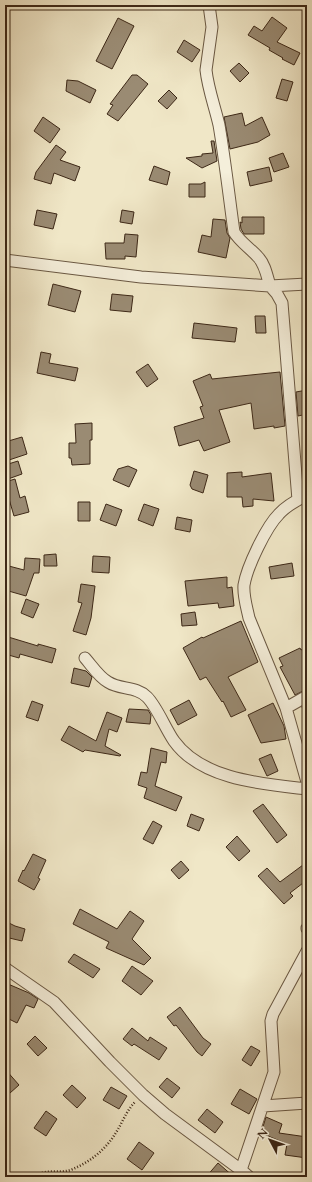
<svg xmlns="http://www.w3.org/2000/svg" width="312" height="1182" font-family="Cardo,serif">
	<rect width="100%" height="100%" fill="#f0e7c7"/>
	<filter id="stains"><feTurbulence type="fractalNoise" baseFrequency=".005" numOctaves="4"/><feColorMatrix values="0 0 0 0 .2 0 0 0 0 .09 0 0 0 0 .02 0 0 0 .5 -.17"/></filter>
	<radialGradient id="worn" r=".72"><stop offset=".6" stop-color="#630" stop-opacity="0"/><stop offset="1" stop-color="#630" stop-opacity=".3"/></radialGradient>
	<path fill="#9a8b73" stroke="#3d2817" d="M272,17L287,28L277,42L300,53L294,65L282,59L283,58L269,50L270,48L248,35L254,26L262,31Z
		M118,18L134,26L112,69L96,61Z
		M184,40L200,50L192,62L177,52Z
		M239,63L249,73L240,82L230,71Z
		M132,75H137L148,84L118,121L107,114L113,105L110,104Z
		M282,79L293,82L287,101L276,98Z
		M67,80L78,81L96,90L90,103L66,91Z
		M169,90L177,98L167,109L158,101Z
		M242,113L245,126L262,117L270,135L258,142L230,149L224,117Z
		M43,117L60,129L50,143L34,131Z
		M211,141H214L217,161L202,168L186,158L202,156V154L213,153Z
		M56,145L66,152L60,160L80,167L75,181L54,173L51,184L34,179L36,172Z
		M283,153L289,167L274,172L269,158Z
		M154,166L170,172L167,185L149,180Z
		M269,167L272,181L250,186L247,172Z
		M205,182V197H189V184H201Z
		M37,210L57,214L53,229L34,225Z
		M122,210L134,212L132,224L120,222Z
		M242,217H264V234H244L241,229L240,222L242,223Z
		M213,219L225,220L227,233L230,238L226,258L198,252L202,235L211,237Z
		M125,234L138,235L136,257L125,256V259H106L105,243H124Z
		M53,284L81,291L75,312L48,305Z
		M112,294L133,296L131,312L110,310Z
		M255,316H265L266,333H256Z
		M194,323L237,328L235,342L192,338Z
		M41,352L51,354L49,363L78,368L75,381L37,373Z
		M148,364L158,379L147,387L136,372Z
		M280,372L285,426L274,428V426L254,429L251,403L219,410L230,442L204,451L199,440L179,446L174,427L204,418L200,407L203,406L193,381L210,374L212,379Z
		M307,390V414L298,416L296,392Z
		M92,423V440H90V464L72,465L71,458H69V443H76L75,424Z
		M22,437L27,454L9,460L5,442Z
		M18,461L22,474L8,479L5,470V465Z
		M128,466L137,470L129,487L113,480L118,469Z
		M194,471L208,475L203,493L192,489L190,485Z
		M242,472V477L271,473L274,501L253,499V506L243,507L242,497H227V473Z
		M15,479L20,498L25,496L29,512L14,516L9,499L5,500V482Z
		M78,502H90V521H78Z
		M106,504L122,510L116,526L100,520Z
		M144,504L159,509L153,526L138,520Z
		M177,517L192,520L190,532L175,529Z
		M56,554L57,566H44V555Z
		M93,556L110,557L109,573L92,572Z
		M25,558L40,559L39,573H34L26,596L5,590V565L24,570Z
		M292,563L294,576L271,579L269,567Z
		M227,577V588L232,587L234,606L219,608L218,603L188,606L185,581Z
		M81,584L95,586L91,618L86,635L73,631L82,603L78,602Z
		M26,599L39,604L33,618L21,613Z
		M195,612L197,625L182,626L181,614Z
		M241,621L258,662L228,677L246,710L231,717L223,701L222,702L206,677L200,680L183,648L202,637L203,638Z
		M5,636L38,646V644L56,649L52,663L20,654L19,658L5,654Z
		M307,647V689L295,695L280,667L283,666L279,658L300,648L301,650Z
		M74,668L86,671L92,677L89,687L71,683Z
		M189,700L197,715L178,725L170,710Z
		M32,701L43,705L38,721L26,717Z
		M273,703L284,726L286,739L261,743L248,715Z
		M307,704V717L302,707Z
		M129,709L148,710L151,715L150,724L126,722Z
		M107,712L122,718L117,732L109,729L105,746L121,755L120,756L85,750L83,752L61,740L69,726L96,741Z
		M151,748L167,752L166,763L161,762L155,786L182,797L176,811L144,798L147,788L138,785L141,772L147,773Z
		M271,754L278,771L267,776L259,759Z
		M263,804L287,835L277,843L253,811Z
		M191,814L204,819L199,831L187,826Z
		M153,821L162,826L153,844L143,839Z
		M237,836L250,851L239,861L226,847Z
		M33,854L46,860L38,878L40,879L34,890L18,881L23,870L24,871Z
		M181,861L189,870L179,879L171,870Z
		M307,862V880L290,893L293,896L284,904L258,876L267,868L280,882Z
		M80,909L117,929L130,911L144,921L132,939L151,958L144,965L106,948L109,942L73,924Z
		M5,921L15,926L25,929L22,941L5,937Z
		M74,954L100,969L93,978L68,962Z
		M132,966L153,981L141,995L122,981Z
		M8,984L29,993L38,999L34,1008L26,1005L17,1023L5,1017V990Z
		M180,1007L203,1038L211,1044L202,1056L197,1052L176,1025L174,1026L167,1017Z
		M132,1028L148,1041L150,1037L167,1048L159,1060L134,1044L132,1046L123,1039Z
		M35,1036L47,1048L38,1056L27,1044Z
		M251,1046L260,1051L251,1066L242,1060Z
		M5,1069L19,1085L10,1093L5,1088Z
		M167,1078L180,1088L172,1098L159,1087Z
		M72,1085L86,1098L77,1108L63,1095Z
		M111,1087L127,1096L119,1109L103,1100Z
		M240,1089L257,1099L249,1114L231,1104Z
		M207,1109L223,1122L215,1133L198,1120Z
		M46,1111L57,1119L46,1136L34,1128Z
		M266,1117L282,1124L279,1133L307,1137V1158L285,1155L287,1144L261,1133Z
		M139,1142L154,1153L142,1170L127,1159Z
		M218,1163L234,1177H206Z"/>
	<g fill="none" stroke-linecap="round" stroke-linejoin="round">
		<defs>
			<path id="minor" d="M209,5L212,27L206,70C208,89 215,107 219,125C225,160 229,196 234,232C240,242 250,248 258,257C265,264 267,276 270,286L307,284
				M5,260L141,277L270,286L277,294L282,303L298,500
				M307,495C297,500 286,506 279,514C266,527 247,567 244,585C243,596 247,608 249,618L286,708L307,782
				M85,658C92,666 99,677 108,682C120,690 136,686 147,697C157,707 165,728 174,741C202,780 263,784 307,789
				M286,708L307,696
				M307,928V929
				M5,968L54,1002L110,1062L143,1095L165,1114L241,1170L249,1177
				M263,1106L307,1103
				M241,1170L274,1072L271,1021L273,1014L307,951"/>
		</defs>
		<use href="#minor" stroke="#6a5843" stroke-width="13"/>
		<path stroke="#3d2817" stroke-width="2.5" stroke-dasharray="1 2" stroke-linecap="butt" d="M34,1177C47,1167 60,1175 73,1169C90,1162 106,1149 115,1134C122,1124 126,1111 135,1102"/>
		<use href="#minor" stroke="#f5efdb" stroke-width="11"/>
	</g>
	<rect width="312" height="1182" fill="none" stroke="#f0e7c7" stroke-width="20"/>
	<rect x="6" y="6" width="300" height="1170" fill="none" stroke="#3d2817" stroke-width="2"/>
	<rect x="10" y="10" width="292" height="1162" fill="none" stroke="#3d2817"/>
	<g transform="translate(270 1140) rotate(311)" stroke="#f5efdb" stroke-width="3" paint-order="stroke">
	<path d="M0-3L7 15L0 10L-7 15Z" fill="#3d2817"/>
	<text y="-6" font-size="11" font-weight="bold" text-anchor="middle" fill="#3d2817">N</text>
	</g>
	<rect width="100%" height="100%" filter="url(#stains)"/>
	<rect width="100%" height="100%" fill="url(#worn)"/>
</svg>
